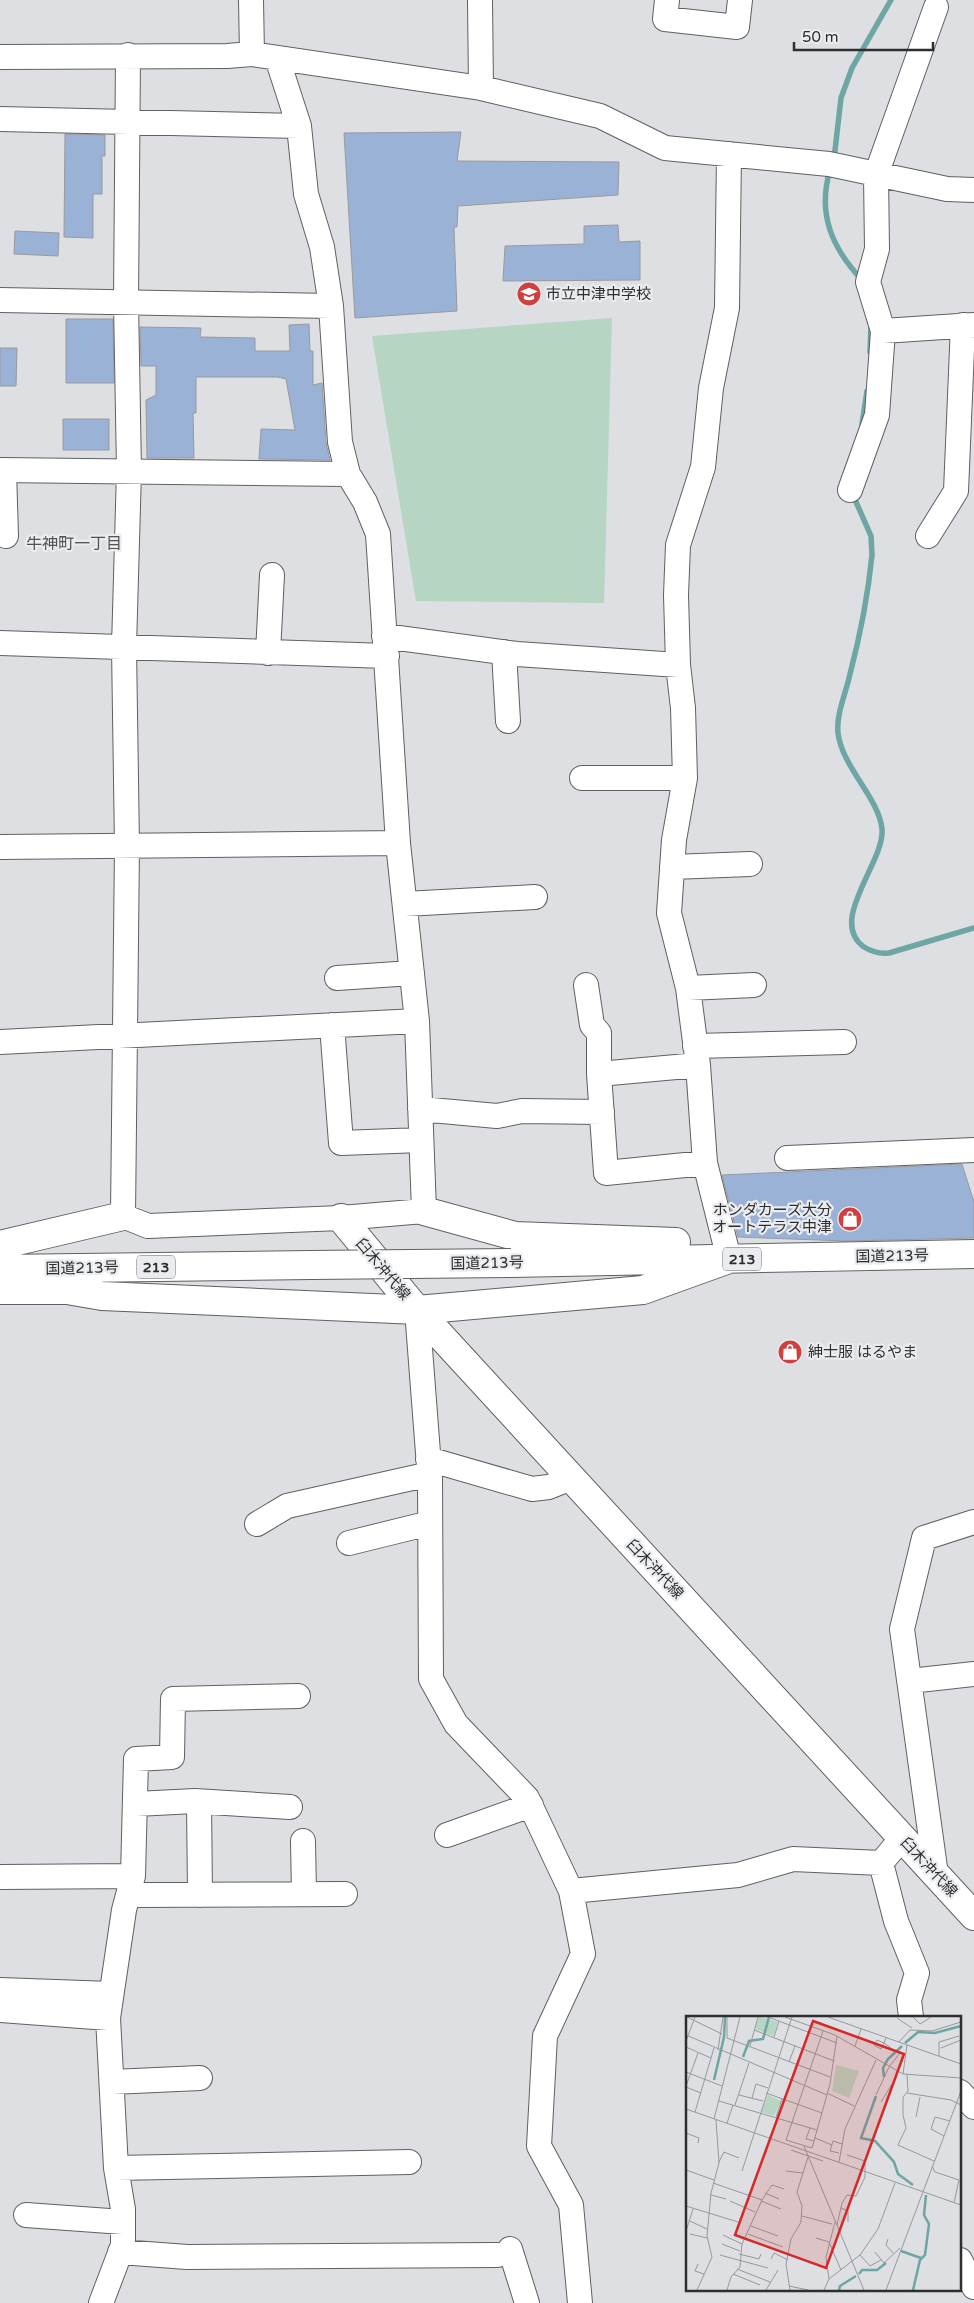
<svg xmlns="http://www.w3.org/2000/svg" width="974" height="2303" font-family="'Varela Round','Noto Sans JP',sans-serif">
	<rect width="100%" height="100%" fill="#dddfe2"/>
	<path fill="#b6d5c2" d="M612,318L604,603L416,601L372,336Z"/>
	<g fill="none" stroke-linecap="round" stroke-linejoin="round">
		<path stroke="#6ea5a5" stroke-width="5.5" d="M834,159L841,98L852,68L891,0
			M830,170C817,214 832,248 862,280
			M870,352L871,324
			M862,424L867,391
			M853,495L871,536L872,555C868,595 860,636 850,674C846,693 836,714 838,733C842,767 879,798 882,829C885,862 827,921 864,947C872,952 880,954 889,953L974,928"/>
	</g>
	<path fill="#9ab2d5" stroke="#989a9d" d="M461,132L457,161L619,162L618,195L458,206L457,227H454L457,311L355,318L344,133Z
		M65,134L105,135V156H102V194H93V238L64,237Z
		M618,225L619,242L640,241V280L503,281L505,246L584,244V226Z
		M15,231L59,233L58,256L14,254Z
		M66,319H113L114,383H66Z
		M309,324L310,351H313V385L322,383L326,443L330,460L259,459L261,429L295,430L286,379L277,377H196V413H193L194,458H147L146,400L156,395V366H141L140,327L201,328L200,337L255,338V351H290L289,325Z
		M0,348H17L16,386H0Z
		M63,419H109V450H63Z
		M962,1164L974,1202V1238L845,1241L738,1237L722,1175Z"/>
	<g fill="none" stroke-linecap="round" stroke-linejoin="round">
		<defs>
			<path id="minor" d="M251,0L252,54
				M480,0L481,88
				M667,0L665,19L737,27L740,0
				M128,55L126,302L129,471L124,647L127,846L123,1216L148,1226L341,1218L424,1211L417,1021L398,843L378,534L365,502L348,474L340,442L331,306L322,247L306,194L299,126L277,58
				M0,57L227,56L252,54L481,88L600,116L665,148L829,164L947,189L974,190
				M0,119L299,126
				M0,300L331,306
				M883,331L974,325
				M0,470L348,474
				M4,470L6,536
				M850,490L877,415L883,331L868,282L877,249L876,175L936,7
				M928,536L956,491L963,325
				M384,636L517,654L678,665
				M0,643L387,656
				M504,652L508,721
				M268,653L272,575
				M582,778H685
				M0,847L398,843
				M672,867L750,864
				M405,904L535,897
				M337,978L412,973
				M586,985L592,1025L599,1033V1074
				M688,988L754,985
				M332,1025L341,1143L421,1140
				M0,1042L417,1021
				M695,1046L844,1042
				M698,1065L599,1074L606,1173L705,1163
				M420,1109L497,1116L522,1111L602,1112
				M787,1158L974,1150
				M729,1259L705,1163L698,1065L688,988L669,913L674,840L685,778L683,708L678,665L676,595L678,545L703,467L711,388L727,308L729,154
				M417,1310L430,1479L431,1679L456,1724L527,1798L571,1891L583,1954L545,2036L539,2146L571,2205L580,2303
				M428,1459L532,1489L549,1487L571,1478
				M257,1524L287,1506L430,1474
				M349,1543L430,1523
				M910,1681L974,1674
				M199,1802L200,1895
				M136,1804L195,1801L290,1807
				M447,1835L531,1805
				M902,1838L881,1863L896,1921L917,1973L909,2000L911,2017
				M303,1841L304,1894
				M936,1875L902,1629L924,1538L974,1522
				M133,1876L136,1759L172,1757L173,1699L298,1696
				M0,1877L133,1876L124,1910L108,2018L116,2168L123,2209V2245L101,2303
				M571,1891L738,1875L793,1859L881,1863
				M128,1895L345,1894
				M0,1990L111,1994
				M0,2010L108,2018
				M112,2082L200,2078
				M960,2092L974,2107
				M116,2168L409,2162
				M26,2215L123,2222
				M510,2249L527,2303
				M120,2252L187,2257L497,2255
				M960,2260L974,2287"/>
			<path id="major" d="M341,1218L417,1310L974,1916"/>
			<path id="highway" d="M424,1211L515,1236L676,1242
				M0,1245L123,1216
				M511,1263L974,1254
				M0,1269L311,1265
				M0,1290H67L102,1296L417,1310L643,1290L729,1259"/>
		</defs>
		<use href="#minor" stroke="#5f6063" stroke-width="26"/>
		<use href="#major" stroke="#5f6063" stroke-width="30"/>
		<use href="#highway" stroke="#5f6063" stroke-width="30"/>
		<use href="#minor" stroke="#fff" stroke-width="24"/>
		<use href="#major" stroke="#fff" stroke-width="28"/>
		<use href="#highway" stroke="#fff" stroke-width="28"/>
		<defs>
			<path id="highway-bridge" d="M311,1265L511,1263"/>
		</defs>
		<use href="#highway-bridge" stroke="#5f6063" stroke-width="30" stroke-linecap="butt"/>
		<use href="#highway-bridge" stroke="#fff" stroke-width="28"/>
	</g>
	<defs>
		<symbol id="school-disc" viewBox="-11 -11 22 22"><circle r="9.5" fill="#d04041" stroke="#eaecef"/><path d="M0-5L7-2L0 1L-7-2ZM-4 1L0 2.5L4 1V4Q0 6-4 4Z" fill="#fff"/></symbol>
		<symbol id="shop-disc" viewBox="-11 -11 22 22"><circle r="9.5" fill="#d04041" stroke="#eaecef"/><path d="M-5-2.5h2.3a2.7 3.5 0 0 1 5.4 0H5L5.5 6h-11ZM-1.5-2.5h3a1.5 2.3 0 0 0-3 0Z" fill="#fff"/></symbol>
	</defs>
	<g fill-rule="evenodd">
		<use href="#school-disc" x="515" y="280" width="28" height="28"/>
		<use href="#shop-disc" x="836" y="1205" width="28" height="28"/>
		<use href="#shop-disc" x="776" y="1338" width="28" height="28"/>
	</g>
	<g text-anchor="middle" dominant-baseline="central" stroke-width="4.5" stroke-linejoin="round" paint-order="stroke">
		<g fill="#eaecef" stroke="#666769" stroke-width="1">
			<rect x="723" y="1247.5" width="38" height="23" rx="4"/>
			<rect x="137" y="1255.5" width="38" height="23" rx="4"/>
		</g>
		<g font-size="14" font-weight="bold" fill="#2d2e2f">
			<text x="742" y="1259">213</text>
			<text x="156" y="1267">213</text>
		</g>
		<g font-size="15" fill="#2d2e2f" stroke="#eaecef" text-anchor="start">
			<text x="546" y="294">市立中津中学校</text>
			<text x="832" y="1210" text-anchor="end">ホンダカーズ大分<tspan x="832" dy="17">オートテラス中津</tspan></text>
			<text x="808" y="1352">紳士服 はるやま</text>
		</g>
		<g font-size="15" fill="#2d2e2f" stroke="#eaecef">
			<text transform="translate(892 1256) rotate(-1)">国道213号</text>
			<text transform="translate(487 1263) rotate(-1)">国道213号</text>
			<text transform="translate(82 1268) rotate(-1)">国道213号</text>
			<text transform="translate(383 1269) rotate(50)">臼木沖代線</text>
			<text transform="translate(655 1569) rotate(47)">臼木沖代線</text>
			<text transform="translate(929 1867) rotate(47)">臼木沖代線</text>
		</g>
		<g font-size="16" fill="#515355" stroke="#eaecef">
			<text x="74" y="544">牛神町一丁目</text>
		</g>
	</g>
	<g transform="translate(686 2016)">
		<rect width="275" height="275" fill="#dddfe2"/>
		<path d="M73,1L92,6L87,20L69,13ZM150,49L173,55L163,82L146,75ZM82,79L95,85L88,100L75,96Z" fill="#b6d5c2"/>
		<path fill="none" stroke="#6ea5a5" stroke-width="2.5" d="M219,27L232,16L249,17L275,10M57,41L63,25L77,23L83,1M198,61L197,52L202,43L216,30M28,64L38,21L39,1M190,80L175,122L189,125L208,146L212,158L227,169M215,235L235,242M173,258L176,254H191L200,247M153,274L154,270L170,260M227,274L234,244L239,239L243,208L238,199L240,179"/>
		<path fill="none" stroke="#97989a" stroke-width="1" d="M1,1L36,18M41,1V22L144,61M82,1L151,27M99,1L149,19L217,58L275,62M142,1L275,48M227,1L234,8L245,1M211,2L226,12M68,14L148,45M137,15L100,124L126,132L144,68L151,20M0,19L141,79M88,21L93,5M200,22L198,27L195,33L188,29L191,24L198,27L205,32M0,25L9,1M213,26L224,14L246,15L275,6M64,30L72,1M169,30L175,13M0,31L25,42M255,32L275,24M32,34L37,1M253,40V26L273,20M103,46L109,30M0,56L36,70M217,58L221,29M221,59L222,75L217,81V99L220,112L212,129L248,145M0,70L12,37M0,71L15,77M80,77L136,97M141,77L168,90M221,77L265,84L275,89M53,79L77,85M190,79L203,51L214,37M66,82L70,68L82,72M33,85L131,114M195,86L206,68M49,89L63,47M0,93L275,189M9,96L28,32M90,101L96,83M230,101L234,81M28,103L54,1M41,107L47,89M124,112L120,123L128,125M0,117L13,122L12,127M258,120L245,113L249,101L264,105M129,122L146,129M118,130L178,274M105,134L137,145M153,137L144,135L147,125L156,128M33,146L38,136L53,142M153,146L159,113L190,44M246,150L249,156L273,164L268,187M0,154L28,164M56,155L106,1M100,155L117,157M27,167L76,184L56,228L54,251L45,261L41,274M79,177L93,183M25,179L40,183M76,184L86,169L98,173M44,185L69,196M75,185L95,193M0,190L52,206M155,192L162,195V206M116,200L146,208M4,205L21,213M151,209L156,187L161,179L170,180L179,161V145L161,139M65,210L92,220M0,215L7,193M4,218L21,222M62,218L97,231M37,219L56,228M130,222L143,226L155,254M202,223L200,229L207,237M36,228L54,235M189,236L198,247L214,232M53,238L73,243L75,238M34,239L82,252M174,239L192,213L209,167M85,243L88,237L102,244M12,248L9,255L18,258M51,253L84,266M47,258L74,269M143,263L140,241L149,206M103,270L122,274M11,274L26,241L21,220L25,177L33,147L30,104M80,274L92,254M104,274L100,248L105,223L115,206L116,190L111,176L122,141M138,274L143,263L174,239L184,250L195,244M200,274L275,75"/>
		<path fill="#d62828" fill-opacity="0.15" stroke="#d62828" stroke-width="2.5" d="M127,5L218,38L140,252L49,219Z"/>
		<rect width="275" height="275" fill="none" stroke="#2d2e2f" stroke-width="2.5"/>
	</g>
	<path d="M794 42v8h139v-8" fill="none" stroke="#2d2e2f" stroke-width="2.5"/>
	<text x="802" y="42" font-size="15" fill="#2d2e2f" stroke="#eaecef" stroke-width="4" paint-order="stroke">50 m</text>
</svg>
